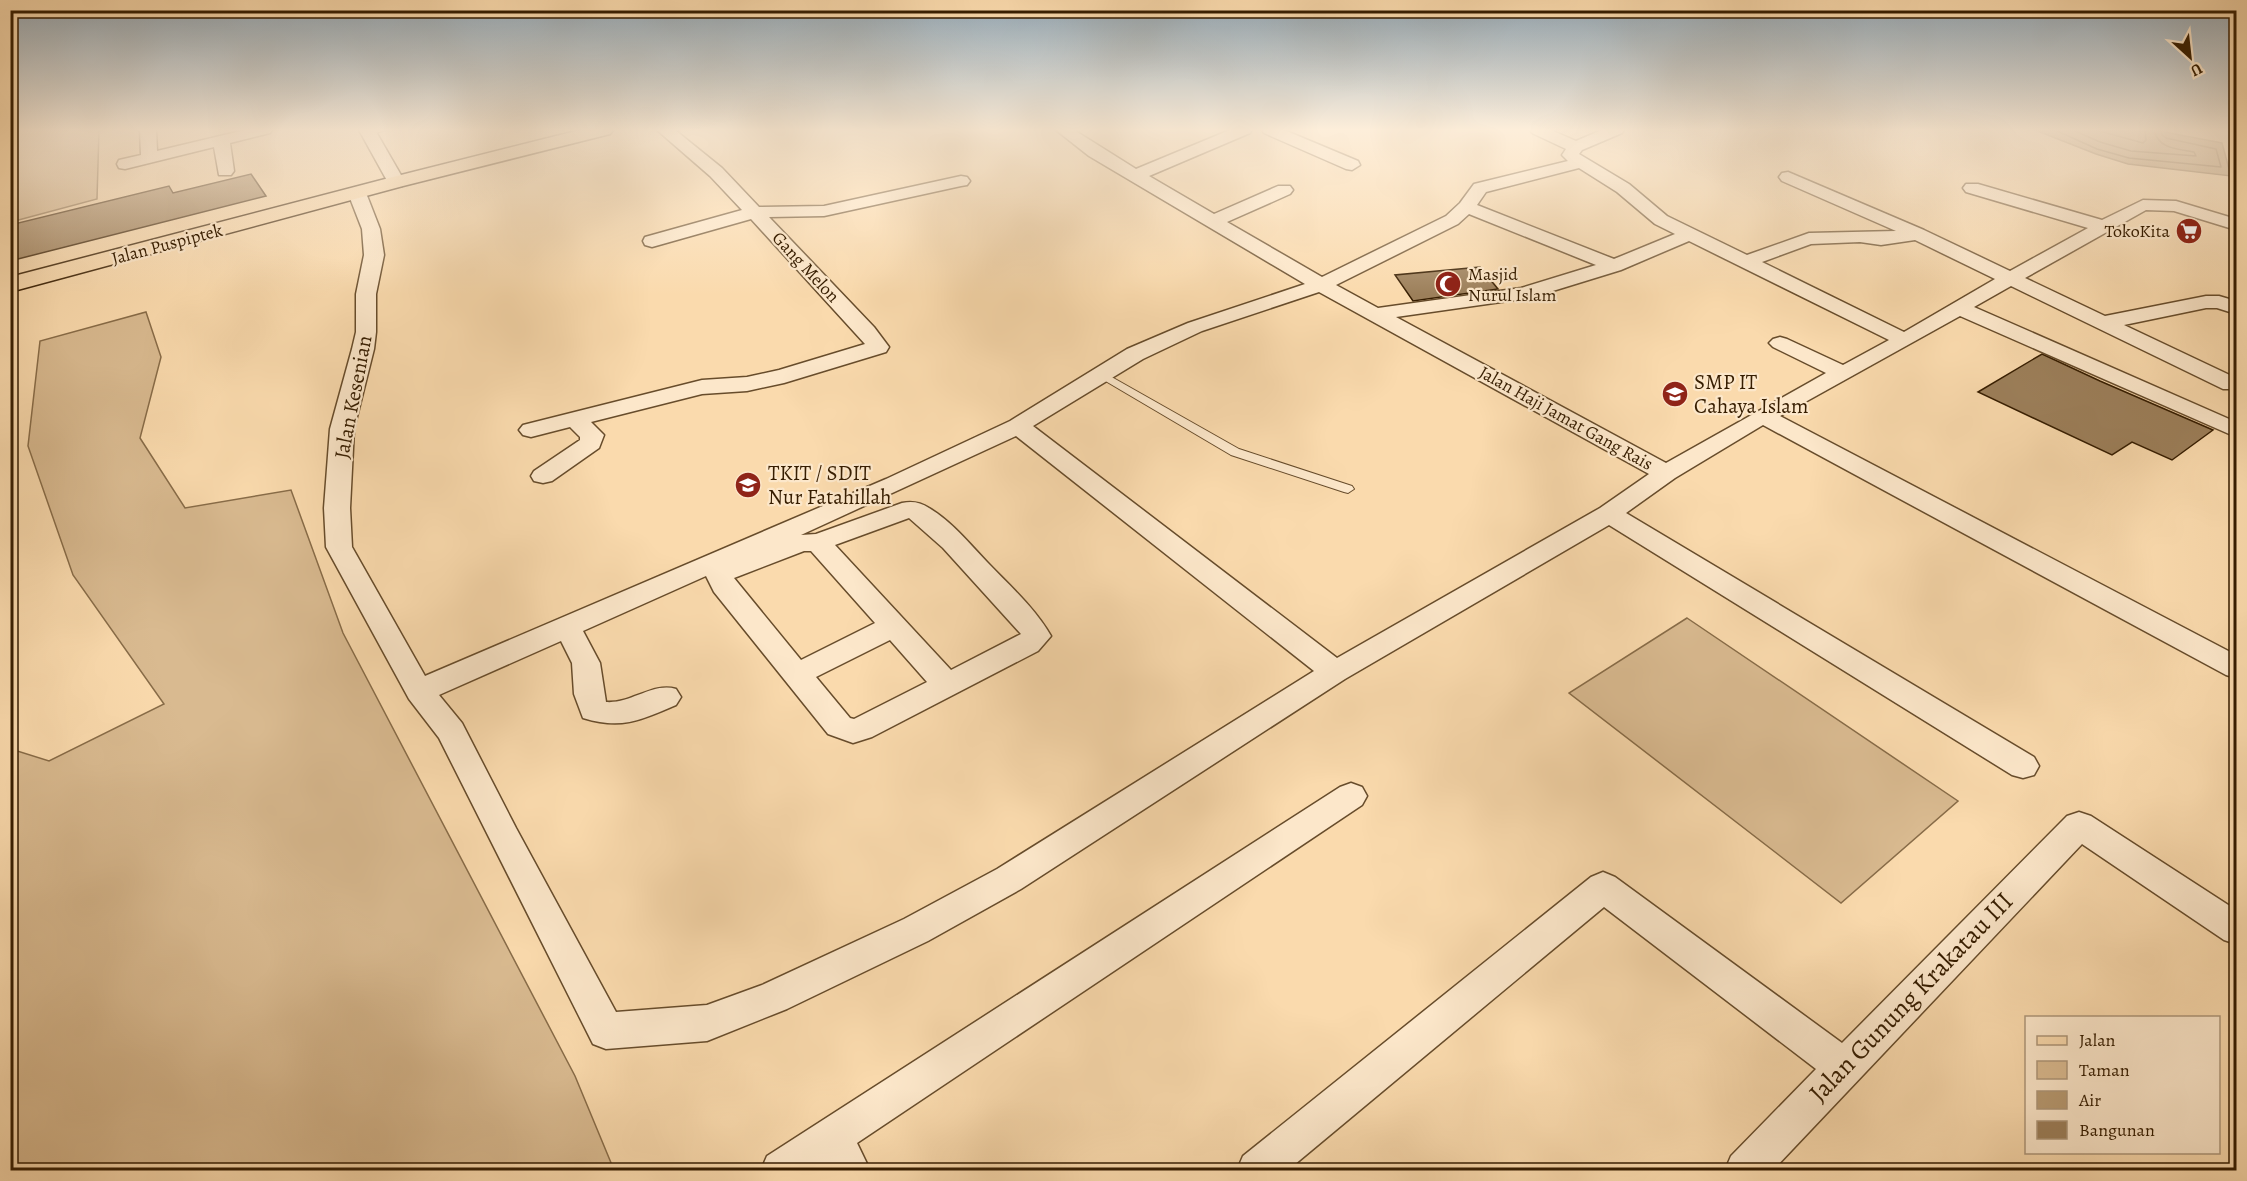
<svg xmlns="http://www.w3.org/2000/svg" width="2247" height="1181" font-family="Alegreya,serif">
	<rect width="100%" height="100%" fill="#fadaad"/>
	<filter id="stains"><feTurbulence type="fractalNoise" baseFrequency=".00333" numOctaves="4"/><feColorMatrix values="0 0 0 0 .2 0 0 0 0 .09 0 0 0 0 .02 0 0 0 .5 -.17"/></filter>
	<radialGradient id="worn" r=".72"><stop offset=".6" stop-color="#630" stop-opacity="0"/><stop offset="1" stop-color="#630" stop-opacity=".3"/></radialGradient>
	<path fill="#d9ba90" stroke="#886c48" stroke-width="1.5" d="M11,130H99L97,199L11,222Z
		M146,312L161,357L140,438L185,508L291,490L343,633L575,1076L614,1170H11V749L49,761L164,704L73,575L28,446L40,341Z
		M1687,618L1958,801L1841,903L1569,693Z"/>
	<path fill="#b79a72" stroke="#836844" stroke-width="1.5" d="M2035,130H2154L2222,143L2231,176L2128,164L2096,154Z"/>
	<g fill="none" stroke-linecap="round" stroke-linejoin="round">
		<path stroke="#765c39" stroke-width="1.5" d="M2055,130L2097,149L2129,158L2221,167L2216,149L2166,138L2162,135L2161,130
			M2073,130L2100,142L2131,151L2196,156L2194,152C2178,149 2158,149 2154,130
			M2096,130L2143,143L2146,140L2145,130"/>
	</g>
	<path fill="#9c7f5a" stroke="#361d00" stroke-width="1.5" d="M251,174L266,196L10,261V225L169,186L173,193Z
		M1480,267L1498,289L1413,301L1395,275Z
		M2042,354L2100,381L2213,430L2172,460L2132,442L2112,455L1978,392Z"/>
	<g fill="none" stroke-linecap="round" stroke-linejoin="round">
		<defs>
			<path id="service" d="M372,130H386L369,135L365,133Z
				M1101,371L1239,449L1352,486L1354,489L1348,493L1344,492L1231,455L1097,376L1096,374Z"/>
			<path id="minor" d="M140,130H156L157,151L245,130H272L270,133L230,143L234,171L231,175H219L214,147L125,169L119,168L117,164L119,160L141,155Z
				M359,130H375L405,182L402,186H390Z
				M657,130H675L722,168L759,207L824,206L961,176L967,177L970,181L967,185L961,186L824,216L769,217L874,327L889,347L886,352L784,383L747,391L702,394L591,422L604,435L599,448L552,481L543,483L534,481L531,476L534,471L580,440V437L570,427L531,437L523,435L519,430L523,425L702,380L747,377L779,370L865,344L751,219L652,247L645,245L643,241L645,237L742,210L710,176Z
				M1056,130H1074L1136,169L1230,130H1252L1250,133L1149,176L1214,214L1278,186H1290L1293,190L1290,194L1227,222L1322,277L1446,216L1460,203L1474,184L1568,161L1562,155L1566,149L1532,133L1530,130H1551L1576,141L1602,130H1624L1622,133L1582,150L1579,154L1629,184L1667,216L1747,255L1809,233L1896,231L1782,181L1779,177L1782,173L1788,172L1924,230L2010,271L2088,228L1966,192L1963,188L1966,184H1978L2102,220L2143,200L2176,201L2236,219V230L2174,211L2146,210L2025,278L2105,316L2206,296H2219L2236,301V314L2217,308H2206L2124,325L2236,378V389H2223L2011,286L1974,307L2236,422V437L1960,316L1780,416L2236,655V678L2226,675L1763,425L1675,478L1626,513L2034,757L2039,766L2034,775L2023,778L2012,775L1609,525L1345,679L1021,889L928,941L787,1009L707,1041L606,1049L593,1044L439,738L409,699L326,547L324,508L330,429L352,349L356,332V294L364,255L362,229L348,193L351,189H363L366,193L380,229L384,255L376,294V332L374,349L354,429L350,508L352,547L425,676L886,479L1010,421L1127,349L1188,323L1305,284L1089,156ZM1579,168L1617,192L1655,224L1675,234L1614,259L1477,205L1486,192ZM1469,214L1596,265L1521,288L1378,308L1336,285L1458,224ZM1915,240L1995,279L1904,332L1762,262L1811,244L1860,242L1881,245ZM1689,241L1889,340L1843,365L1787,339L1780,337L1773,339L1769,343L1773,347L1826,373L1666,463L1396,317L1530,298L1621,270ZM1319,292L1649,474L1600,508L1337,658L1033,426L1143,359L1202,331ZM1016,436L1314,671L997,869L904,919L762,985L707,1005L616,1012L516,828L462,723L439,695L561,641L572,663L574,694L583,718C622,730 641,720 676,705L681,697L676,689C653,682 631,704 606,702L600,663L583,631L706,576L714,592L828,734L853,743L872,737L1038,651L1051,636C1035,608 1009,585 987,562C969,543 951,521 929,508C920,502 912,501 902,503L816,534L801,535ZM909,518L943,548L1021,634L951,670L835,545ZM804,551H811L875,623L801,660L734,578ZM890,640L927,682L854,719L850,718L816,677Z
				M1262,130H1284L1358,161L1360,165L1352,170L1346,169L1264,133Z
				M1351,783L1362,787L1367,796L1362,805L857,1143L870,1170H828L825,1165L816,1170H761L767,1156L1340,787Z
				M2079,812L2091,816L2236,910V944L2224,940L2082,844L1773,1170H1725L1731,1156L1816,1069L1604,907L1288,1170H1237L1243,1156L1591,877L1603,872L1615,877L1842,1043L2067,816Z"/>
			<path id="primary" d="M580,130H613L610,134L403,186L10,292V277L389,178Z"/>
		</defs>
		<use href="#service" stroke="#674c2b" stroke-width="2"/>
		<use href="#minor" stroke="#674c2b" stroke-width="3"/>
		<use href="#primary" stroke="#361d00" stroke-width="3"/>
		<use href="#service" fill="#fce7ca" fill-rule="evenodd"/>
		<use href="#minor" fill="#fce7ca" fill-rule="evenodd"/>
		<use href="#primary" fill="#fadaad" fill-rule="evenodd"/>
	</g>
	<linearGradient id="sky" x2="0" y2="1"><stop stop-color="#94aab9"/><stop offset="0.44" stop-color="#fdeeda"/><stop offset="1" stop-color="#fdeeda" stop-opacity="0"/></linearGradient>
	<rect width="2247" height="295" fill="url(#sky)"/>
	<defs>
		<symbol id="supermarket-disc" viewBox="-11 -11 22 22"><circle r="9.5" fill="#8f2418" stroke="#fce7ca"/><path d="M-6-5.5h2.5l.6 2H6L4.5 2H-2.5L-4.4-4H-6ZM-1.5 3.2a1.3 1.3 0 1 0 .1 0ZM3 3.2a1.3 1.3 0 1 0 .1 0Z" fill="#fff"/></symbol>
		<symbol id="mosque-disc" viewBox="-11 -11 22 22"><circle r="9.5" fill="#8f2418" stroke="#fce7ca"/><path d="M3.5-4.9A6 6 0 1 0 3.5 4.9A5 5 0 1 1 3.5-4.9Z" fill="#fff"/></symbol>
		<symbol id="school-disc" viewBox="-11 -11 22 22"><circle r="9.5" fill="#8f2418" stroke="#fce7ca"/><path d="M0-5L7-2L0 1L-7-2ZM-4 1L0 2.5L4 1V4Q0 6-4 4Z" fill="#fff"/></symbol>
	</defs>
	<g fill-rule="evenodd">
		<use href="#supermarket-disc" x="2174" y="216" width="30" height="30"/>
		<use href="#mosque-disc" x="1433" y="269" width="30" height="30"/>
		<use href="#school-disc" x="1660" y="379" width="30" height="30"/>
		<use href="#school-disc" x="733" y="470" width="30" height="30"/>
	</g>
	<g text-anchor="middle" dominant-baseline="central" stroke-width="4.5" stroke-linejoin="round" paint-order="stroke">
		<g font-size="18" fill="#361d00" stroke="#fce7ca" text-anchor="end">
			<text x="2170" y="231">TokoKita</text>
			<text x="1468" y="274" text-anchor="start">Masjid<tspan x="1468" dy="21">Nurul Islam</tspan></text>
		</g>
		<g font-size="18" fill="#361d00" stroke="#fce7ca">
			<text transform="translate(167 244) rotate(-15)">Jalan Puspiptek</text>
			<text transform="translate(806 267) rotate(47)">Gang Melon</text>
			<text transform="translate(1566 418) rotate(29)">Jalan Haji Jamat Gang Rais</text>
		</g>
		<g font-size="21" fill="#361d00" stroke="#fce7ca" text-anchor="start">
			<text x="1694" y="382">SMP IT<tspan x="1694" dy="24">Cahaya Islam</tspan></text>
			<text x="768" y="473">TKIT / SDIT<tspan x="768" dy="24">Nur Fatahillah</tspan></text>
		</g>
		<g font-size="21" fill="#361d00" stroke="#fce7ca">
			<text transform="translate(353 397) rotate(-79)">Jalan Kesenian</text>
		</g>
		<g font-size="26" fill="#361d00" stroke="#fce7ca">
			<text transform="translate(1911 997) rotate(-46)">Jalan Gunung Krakatau III</text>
		</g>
	</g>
	<rect width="2247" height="1181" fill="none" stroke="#fadaad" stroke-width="36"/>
	<rect x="12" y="12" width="2223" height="1157" fill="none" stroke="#361d00" stroke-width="3"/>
	<rect x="18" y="18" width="2211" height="1145" fill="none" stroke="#361d00" stroke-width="1.5"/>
	<rect x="2025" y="1016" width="195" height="138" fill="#fce7ca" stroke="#ad9679" stroke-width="1.5"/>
	<rect x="2037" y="1036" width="30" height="9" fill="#fadaad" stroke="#ad9679" stroke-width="1.5"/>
	<text x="2079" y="1046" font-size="18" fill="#361d00">Jalan</text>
	<rect x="2037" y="1061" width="30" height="18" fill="#d9ba90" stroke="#ad9679" stroke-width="1.5"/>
	<text x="2079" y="1076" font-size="18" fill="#361d00">Taman</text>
	<rect x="2037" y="1091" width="30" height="18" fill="#b79a72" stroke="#ad9679" stroke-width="1.5"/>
	<text x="2079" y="1106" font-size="18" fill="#361d00">Air</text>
	<rect x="2037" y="1121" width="30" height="18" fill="#9c7f5a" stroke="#ad9679" stroke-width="1.5"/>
	<text x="2079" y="1136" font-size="18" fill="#361d00">Bangunan</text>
	<g transform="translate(2190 57) rotate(153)" stroke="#fce7ca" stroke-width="4.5" paint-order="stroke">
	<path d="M0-4.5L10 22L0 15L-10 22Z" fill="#361d00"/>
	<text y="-9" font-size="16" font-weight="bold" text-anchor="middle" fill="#361d00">U</text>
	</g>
	<rect width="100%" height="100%" filter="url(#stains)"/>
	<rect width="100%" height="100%" fill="url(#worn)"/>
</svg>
